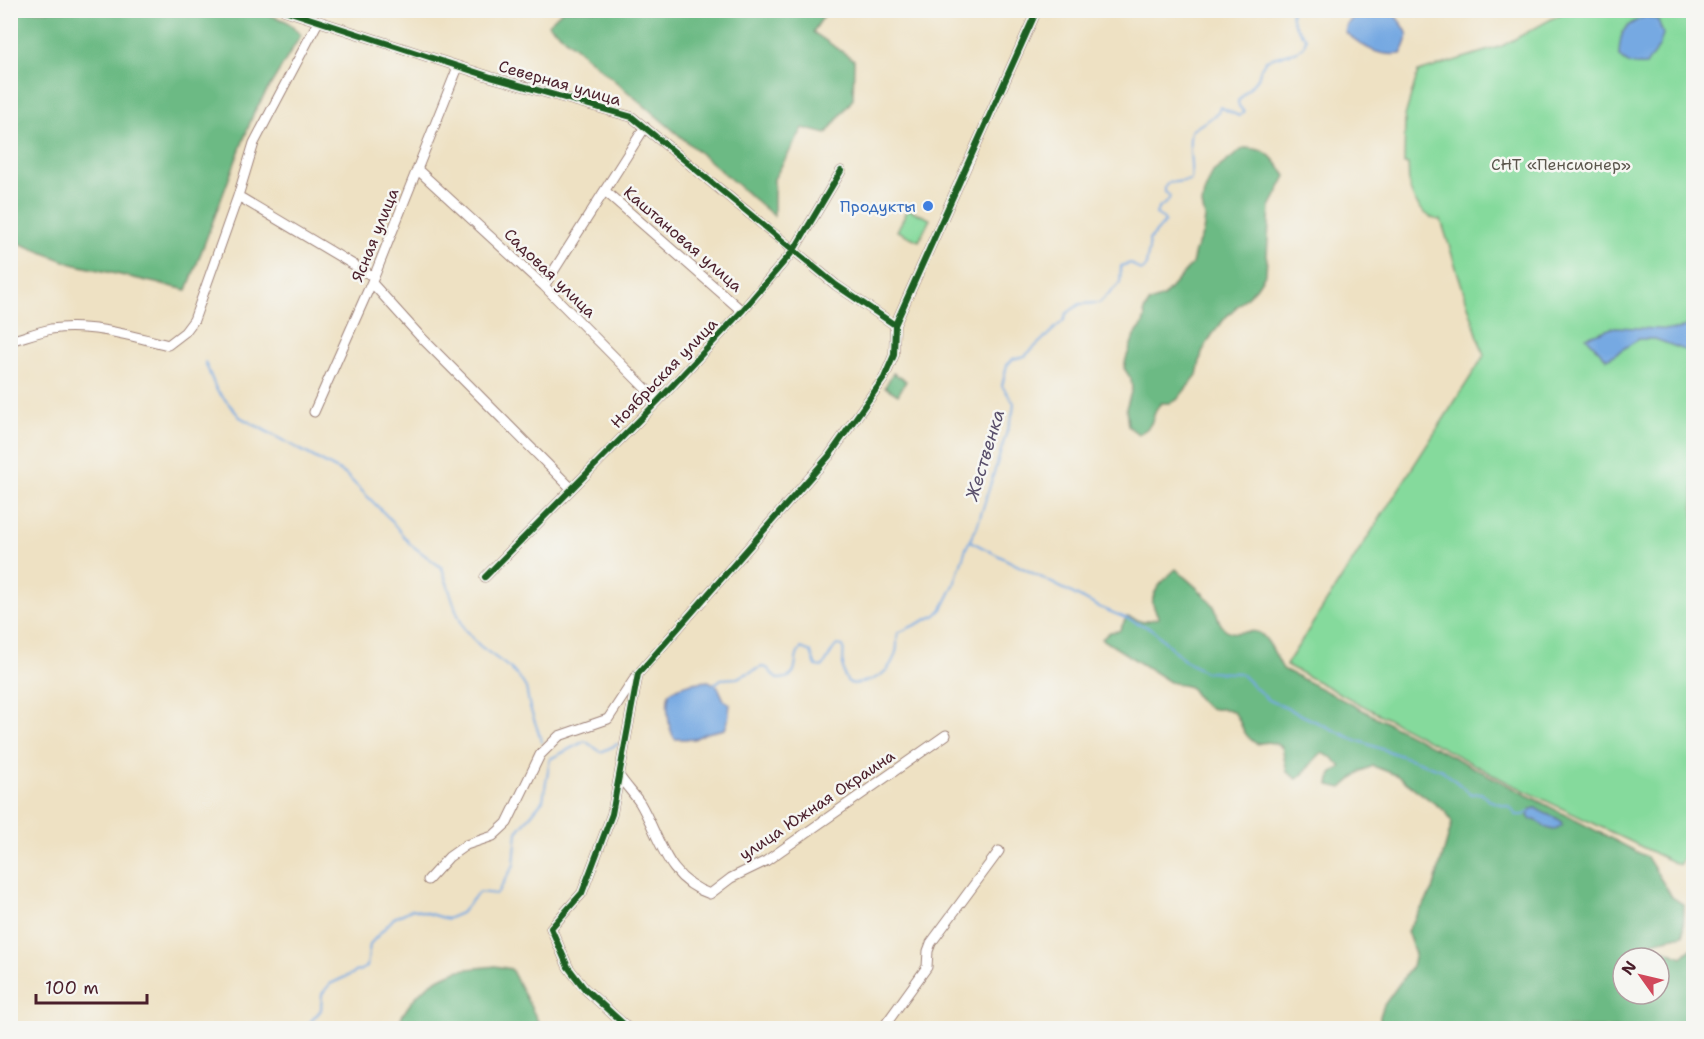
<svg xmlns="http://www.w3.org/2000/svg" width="1704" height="1039" font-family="'Shantell Sans',sans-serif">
	<rect width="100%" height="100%" fill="#f6f6f2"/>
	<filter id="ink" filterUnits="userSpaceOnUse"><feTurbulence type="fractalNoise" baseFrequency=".0167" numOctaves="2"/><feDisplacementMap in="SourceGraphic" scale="12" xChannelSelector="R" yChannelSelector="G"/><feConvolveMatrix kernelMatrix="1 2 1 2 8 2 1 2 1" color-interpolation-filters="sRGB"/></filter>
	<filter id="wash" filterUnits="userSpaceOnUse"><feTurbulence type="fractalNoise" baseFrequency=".008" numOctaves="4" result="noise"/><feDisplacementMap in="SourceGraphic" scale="24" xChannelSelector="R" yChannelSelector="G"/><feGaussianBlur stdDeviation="1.35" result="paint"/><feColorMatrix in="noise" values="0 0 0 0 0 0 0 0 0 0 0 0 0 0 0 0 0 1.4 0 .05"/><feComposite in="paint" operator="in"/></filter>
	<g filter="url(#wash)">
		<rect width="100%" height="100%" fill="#eee1c3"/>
		<path fill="#85da9c" stroke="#687c64" stroke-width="1.5" d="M1566,11H1693L1694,839L1679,865L1507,782L1286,665L1484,356L1441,220C1425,220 1410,198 1409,183C1408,176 1409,171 1408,164H1404L1405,116L1418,72L1502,46Z
			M908,209L930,219L919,241L897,231Z"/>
		<path fill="#6cba84" stroke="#5b6c58" stroke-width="1.5" fill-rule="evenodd" d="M563,10L827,11L813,32L854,60L853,99L826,134L803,128L774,179V216L548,24Z
			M10,11H257L286,21L301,35L254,112L187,290L72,264L11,240Z
			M1244,148C1268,148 1273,158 1286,176L1270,207L1266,273L1256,288L1226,317L1212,335L1202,352L1197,375L1177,400L1170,403H1161C1149,416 1158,425 1138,434L1128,426L1126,408L1132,389L1131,379L1124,368L1126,359L1134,336L1142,326L1145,318L1144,311L1150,302L1163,297L1192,264L1195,251L1203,233L1205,217L1202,205L1204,193L1213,172Z
			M893,373L906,381L898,395L885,387Z
			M1176,569C1188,581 1204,592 1213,605C1219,613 1216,622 1225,629C1237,639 1253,624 1264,637C1272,645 1277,659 1283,669L1647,857L1672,897L1684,905L1683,935L1648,943L1682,957L1693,947V1028H1380V1016L1384,1005L1412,966L1415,954L1407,931L1433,890L1452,823L1446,812L1396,775L1373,766L1361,771L1342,788L1329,785L1331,774L1341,767L1333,758L1322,753C1311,761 1308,771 1297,779L1287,772L1282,747C1273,742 1267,741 1257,744C1252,741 1247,737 1244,731C1240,724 1239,716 1232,711C1224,707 1221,710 1214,709C1202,707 1196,695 1190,687L1170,682L1102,639L1110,632L1119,631L1127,617L1143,622L1159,618C1157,614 1154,609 1153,604C1150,591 1167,577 1176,569ZM1623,958H1659V994H1623Z
			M495,966L511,969L539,1023L545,1028H396C408,1001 427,980 457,971C468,968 483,968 495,966Z"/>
		<path fill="#76a9e2" stroke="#606486" stroke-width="1.5" d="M1360,11H1392C1404,30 1415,30 1401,54C1376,57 1363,46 1345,32L1347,24Z
			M1646,16L1658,20L1663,34L1659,47L1646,65C1634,66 1627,65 1619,55C1620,30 1623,26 1646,16Z
			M1693,322V350L1690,352L1655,339H1639L1607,359L1586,337L1615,327L1678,330Z
			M709,681L718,687L724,700L730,704C729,711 729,722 725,729L706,733L694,739H675C668,730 666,704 669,693C681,684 695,682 709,681Z
			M1536,808C1544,815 1553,815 1561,821L1562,825L1554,830C1546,829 1541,825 1535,819L1531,820L1528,816L1531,809Z"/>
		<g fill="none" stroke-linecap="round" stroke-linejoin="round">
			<path stroke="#76a9e2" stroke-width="2" d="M205,362L216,389L240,417L345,474L390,519L410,544L442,568L456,610L464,629L480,646L511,669L521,680L526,688L530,708L542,742
				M970,541L1099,607L1152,629L1184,660L1205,672L1240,673L1267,699L1353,739L1442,770L1471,794L1481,793L1488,800L1510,807L1516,815H1524L1529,812
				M713,686L721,679L737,678L762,667L767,668L777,679C804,679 790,659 801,648L811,652L816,666L822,667C829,660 830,651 837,645L843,646C845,656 840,671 846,679C849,685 857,684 863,682C880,679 891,670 896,652C898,646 896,640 898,633L936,615L942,609L954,585L966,548L977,527L1013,412L1014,403L1002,386L1007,365L1013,359L1025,356L1064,320L1066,314L1080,304L1099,303L1120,283L1121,266L1131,263L1141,271L1146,267C1146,257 1151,249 1149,240L1165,222L1164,219L1156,214L1158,209L1168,201L1170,196L1165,192V187L1168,183L1191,180C1193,163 1187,148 1191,131L1218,113L1220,107L1239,116L1244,112L1239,106L1238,101L1258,78L1261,68L1266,60L1297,51L1304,46L1306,38C1299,32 1289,20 1292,10
				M305,1028L321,1010L322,994L330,984L367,967L370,944L394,918L413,909L447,919L461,913L479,892L497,894L514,865L517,832L543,800L550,759L585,741L601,752L618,744"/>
		</g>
	</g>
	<g filter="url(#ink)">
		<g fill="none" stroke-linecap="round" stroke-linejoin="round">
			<defs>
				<path id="minor" d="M284,10L491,77L632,117L836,285L895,325
					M418,170L544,286L658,401
					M605,191L742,311
					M238,196L374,277
					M372,283L419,335L571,488
					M544,286L645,127
					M10,341C24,337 38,332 51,329C89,323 132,336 168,345L185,332L194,320L238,196L254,143L318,22
					M314,412L374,277L458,67
					M485,577L658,401L742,311L794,250L841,171
					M620,777C626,786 634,794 640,803C661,839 666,879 710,894L731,878L766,861L946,735
					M428,880L449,857L466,845L493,836L507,823L540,755L559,736L608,719L635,678
					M628,1028L584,988L568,967L551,928L582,893L612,814L638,674L829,456L884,378L894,355L895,325L1037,10
					M883,1028L927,967L928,951L931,943L999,851"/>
			</defs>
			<use href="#minor" stroke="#9c8077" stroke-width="11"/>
			<use href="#minor" stroke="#fff" stroke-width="9"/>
			<defs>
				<path id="cycleway" d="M284,10L491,77L632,117L836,285L895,325
					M485,577L658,401L742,311L794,250L841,171
					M628,1028L584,988L568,967L551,928L582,893L612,814L638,674L829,456L884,378L894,355L895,325L1037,10"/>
			</defs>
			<use href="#cycleway" stroke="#f6f6f2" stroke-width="10"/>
			<use href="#cycleway" stroke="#1b5e20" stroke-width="6"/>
		</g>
	</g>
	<circle fill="#3f7fe0" stroke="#f6f6f2" stroke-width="2" cx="928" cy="206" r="6"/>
	<g text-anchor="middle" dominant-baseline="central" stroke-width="5" stroke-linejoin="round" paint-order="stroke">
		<g font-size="16" fill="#4a1f2b" stroke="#f6f6f2">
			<text transform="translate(560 83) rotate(16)">Северная улица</text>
			<text transform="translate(375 235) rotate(-68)">Ясная улица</text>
			<text transform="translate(683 239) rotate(41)">Каштановая улица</text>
			<text transform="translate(550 273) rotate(44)">Садовая улица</text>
			<text transform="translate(664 373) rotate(-46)">Ноябрьская улица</text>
			<text transform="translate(817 805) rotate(-34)">улица Южная Окраина</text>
		</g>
		<g font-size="16" fill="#5c574d" stroke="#f6f6f2">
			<text x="1561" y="164">СНТ «Пенсионер»</text>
		</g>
		<g font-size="16" fill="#366cbe" stroke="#f6f6f2" text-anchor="end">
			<text x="916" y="206">Продукты</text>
		</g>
		<g font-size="18" font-style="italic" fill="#594f6b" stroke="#f6f6f2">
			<text transform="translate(985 455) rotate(-73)">Жественка</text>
		</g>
	</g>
	<rect width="1704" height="1039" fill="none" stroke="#f6f6f2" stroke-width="36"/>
	<g transform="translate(1641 976) rotate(304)"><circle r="28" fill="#f6f6f2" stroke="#b1a0a2" stroke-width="1.5"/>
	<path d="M0-4.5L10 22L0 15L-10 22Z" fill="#d1495b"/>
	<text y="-9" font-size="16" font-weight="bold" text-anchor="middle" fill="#4a1f2b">N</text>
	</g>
	<path d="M36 994v9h111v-9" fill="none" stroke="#4a1f2b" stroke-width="3"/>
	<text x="45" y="994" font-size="18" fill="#4a1f2b" stroke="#f6f6f2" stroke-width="4.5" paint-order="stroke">100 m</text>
</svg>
